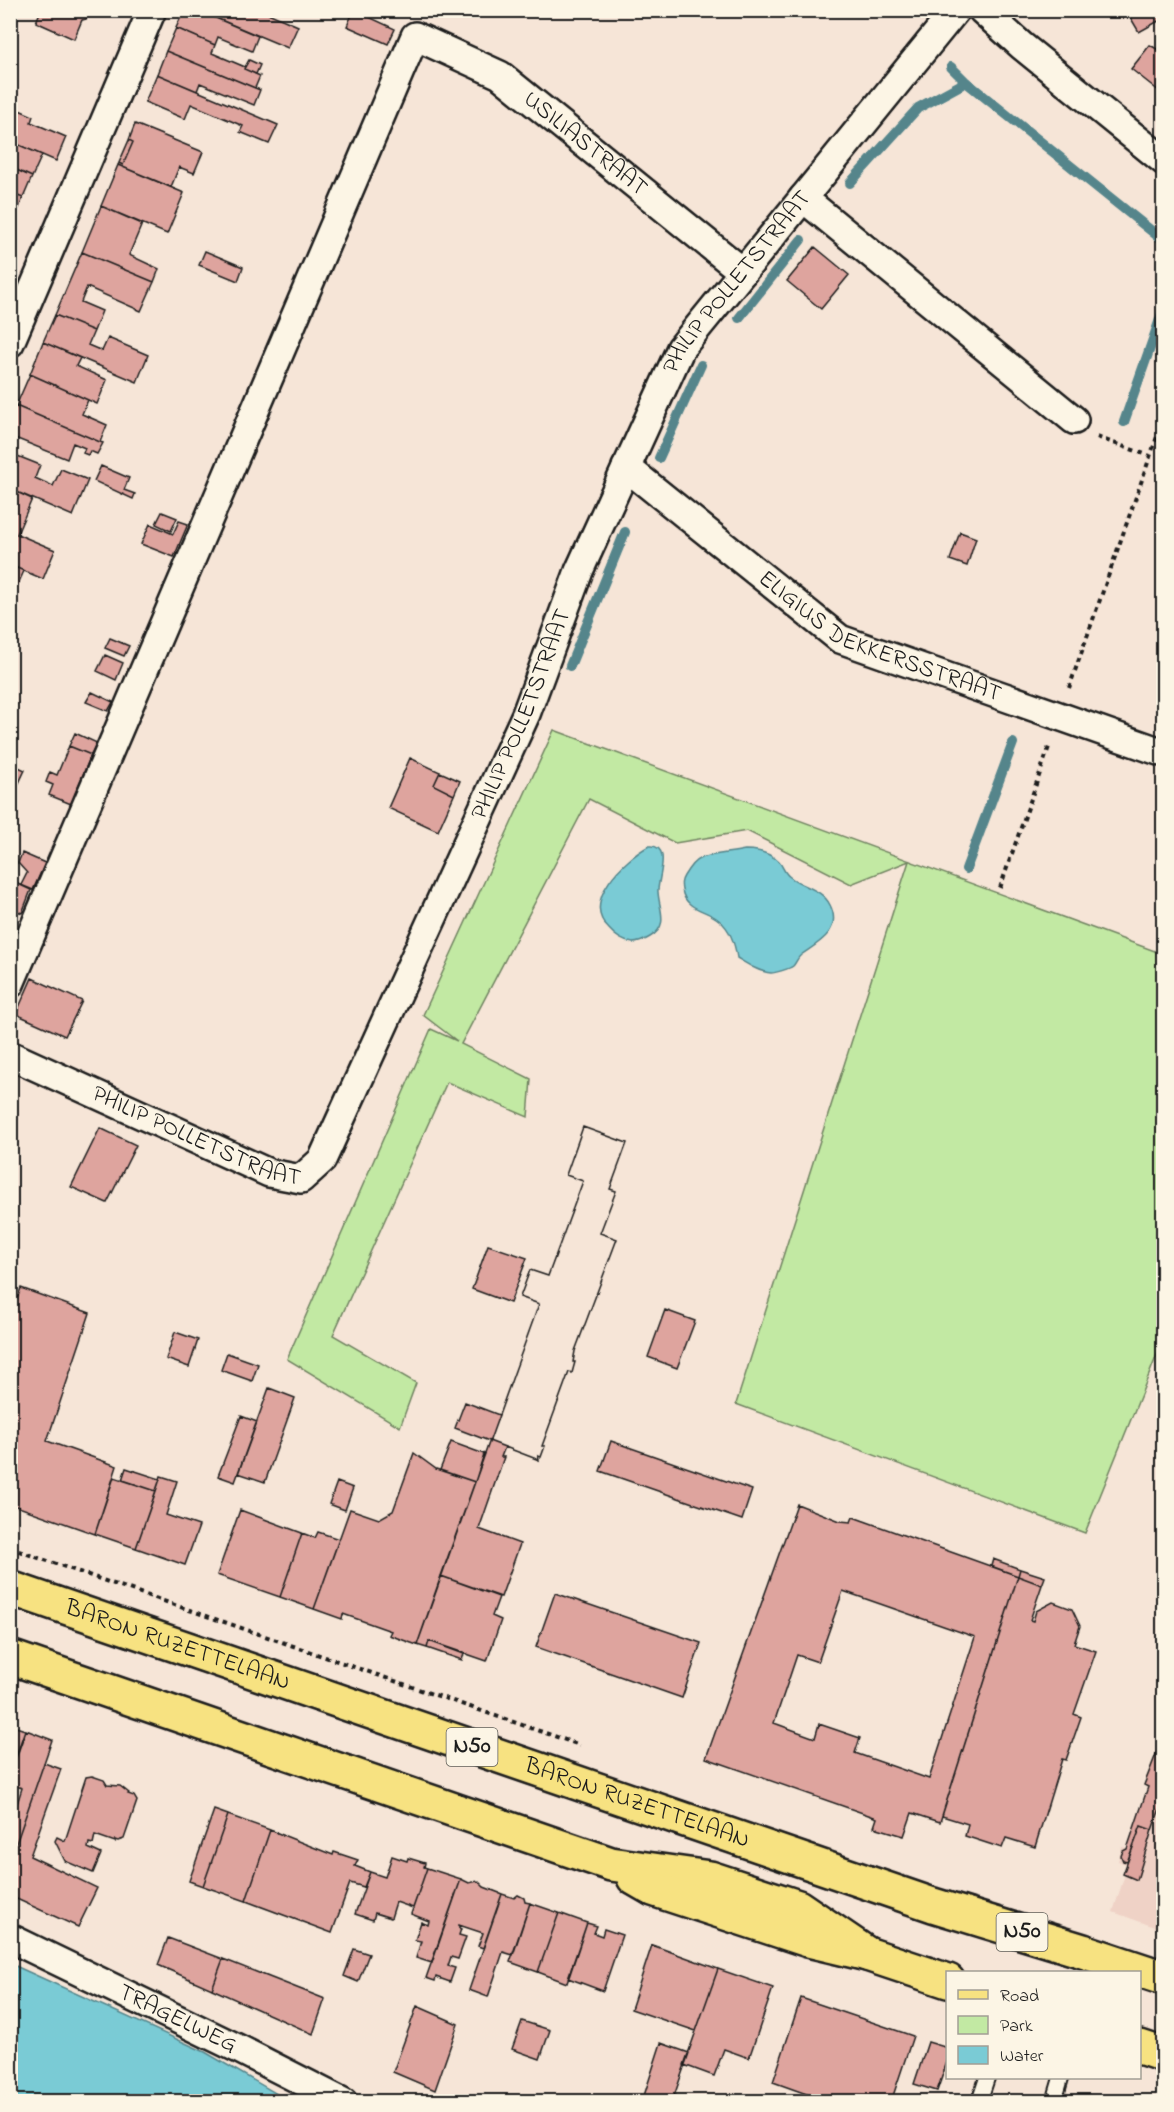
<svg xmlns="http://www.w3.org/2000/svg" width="1174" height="2112" font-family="'Indie Flower',sans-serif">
	<rect width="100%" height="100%" fill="#f6e5d7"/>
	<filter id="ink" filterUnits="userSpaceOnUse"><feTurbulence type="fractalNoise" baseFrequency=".0167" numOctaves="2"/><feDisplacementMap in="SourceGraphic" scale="12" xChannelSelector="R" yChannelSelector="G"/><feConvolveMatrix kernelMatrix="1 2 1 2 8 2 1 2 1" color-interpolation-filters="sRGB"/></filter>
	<g filter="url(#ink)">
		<path fill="#efd2c6" d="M1163,1734V1930L1113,1912L1128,1865L1118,1861L1122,1847L1127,1848L1148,1787L1144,1785Z"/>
		<path fill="#c2e9a3" stroke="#6f8260" stroke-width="1.5" d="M554,730L1163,954V1340L1085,1533L736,1404L909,861L851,884L747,831L675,843L589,799L461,1044L531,1079L528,1117L447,1082L333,1335L416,1383L400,1427L287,1359L431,1029L457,1041L423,1015Z"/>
		<path fill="#7acbd5" stroke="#54858b" stroke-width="1.5" d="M649,846C673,844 657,880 658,892C659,909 670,926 650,937C645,940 639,943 633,943C624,942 615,936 609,929C580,901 625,859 649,846Z
			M745,850C758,850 770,852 779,862C783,866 784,873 790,877C803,887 822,889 830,905C843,931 818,943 801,955C797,958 796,963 793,966C789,969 775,973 771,973C759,972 747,964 737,958C735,945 731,930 720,921C707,909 686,911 682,890C681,884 681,881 684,876C687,871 694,861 699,859C711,854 732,853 745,850Z
			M11,1964L205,2052L289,2101H11Z"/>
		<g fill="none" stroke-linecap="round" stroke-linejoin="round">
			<path stroke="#54858b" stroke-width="10" d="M951,67L966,82L1164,241
				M850,183L918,108L966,82
				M739,318L801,240
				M1124,422L1164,308
				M659,458L701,365
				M570,666L625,532
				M966,869L1013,743"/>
		</g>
		<path fill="#dea49e" stroke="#1c1c1c" stroke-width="1.5" fill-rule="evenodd" d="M10,10H19L11,31H10Z
			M41,10H87L88,13L86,19L82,20L74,39L36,22Z
			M184,10H197L258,36L252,51L218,37L215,45L176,28Z
			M197,10H239L247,14L249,10H261L298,26L288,48Z
			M354,10L395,29L388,44L347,26Z
			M1126,10H1164V18L1139,32Z
			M176,28L215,45L212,53L245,67L244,69L260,76L255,88L166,51Z
			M1150,45L1164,53V95L1131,69Z
			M166,51L260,90L254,105L200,83L197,91L157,74Z
			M249,60L260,65L256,74L244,69Z
			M157,74L278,125L269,144L240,132L243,126L191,104L185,119L145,102Z
			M10,106L33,116L31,122L66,137L56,161L10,141Z
			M135,124L203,152L194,173L179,167L171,187L118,165L119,163L123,165L133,142L129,140Z
			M129,140L133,142L123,165L119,163Z
			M10,141L42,155L32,177L10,167Z
			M118,165L184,193L167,234L101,206Z
			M10,167L32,177L23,198L10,193Z
			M10,193L23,198L14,220L10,219Z
			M101,206L142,224L129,255L159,269L154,282L82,252Z
			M815,247L849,275L821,309L787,281Z
			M205,251L243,267L238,281L199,265Z
			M82,252L154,282L141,311L87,287L81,302L102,311L94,331L55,315Z
			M55,315L94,331L88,345L102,351L108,338L148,355L137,382L43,342Z
			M43,342L80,358L76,366L107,380L97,404L30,374Z
			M30,374L88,400L82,414L107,425L100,442L16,406Z
			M16,406L100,442L103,443L97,454L90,451L88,455L83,453L85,448L73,443L67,459L10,436V419Z
			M10,453L40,465L35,478L53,486L61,469L88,480L73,516L10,489Z
			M101,466L129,478L124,490L135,494L133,499L94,481Z
			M10,489L32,499L17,534L55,550L43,579L10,565Z
			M162,512L177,518L171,531L156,524Z
			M179,521L188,524L174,557L141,544L150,524L173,534Z
			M960,532L976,538L967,566L950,560Z
			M10,565L24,571L10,602Z
			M110,638L129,646L124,656L105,648Z
			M105,655L123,663L116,680L97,671Z
			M92,692L113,702L108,711L86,702Z
			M75,733L97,743L91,755L69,746Z
			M69,746L91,755L71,804L49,795L53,785L46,782L50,772L57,775Z
			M410,758L440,772L434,785L454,795L438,831L388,808Z
			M10,763L25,770L18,785L10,782Z
			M440,772L460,781L454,795L434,785Z
			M22,853L45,863L33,890L21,885L27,873L18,863Z
			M16,883L31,890L22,913L10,908V896Z
			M32,978L82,1001L65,1036L16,1014Z
			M583,1127L627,1143L610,1189L616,1191L600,1233L617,1239L575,1351L573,1362H575L572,1373L569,1372L542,1446H545L541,1457L538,1456L539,1460L455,1428L465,1402L499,1415L539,1304L520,1297L530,1270L548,1276L583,1181L566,1175Z
			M583,1127L627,1143L610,1189L616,1191L600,1233L617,1239L575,1351L573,1362H575L572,1373L569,1372L542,1446H545L541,1457L538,1456L539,1460L505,1447L501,1457H504L479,1529L520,1544L501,1597L441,1576L539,1304L520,1297L530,1270L548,1276L583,1181L566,1175Z
			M100,1128L136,1145L107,1203L71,1187Z
			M488,1245L527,1258L510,1303L472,1289Z
			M21,1288L90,1313L47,1441L117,1466L95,1534L10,1504V1318Z
			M665,1310L695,1321L677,1368L648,1357Z
			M175,1332L198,1340L189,1367L166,1359Z
			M227,1353L258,1364L252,1381L221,1370Z
			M269,1388L295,1398L265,1482L238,1473Z
			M241,1416L257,1422L235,1482L218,1476Z
			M611,1441L752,1490L742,1520L600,1471Z
			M451,1442L484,1454L475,1482L440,1470Z
			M414,1453L436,1469L475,1482L417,1645L389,1635L391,1631L343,1614L342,1619L314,1609L350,1509L379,1519L393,1511Z
			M126,1468L160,1479L156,1491L122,1480Z
			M161,1476L177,1481L166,1515L199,1526L185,1565L136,1548Z
			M114,1477L156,1491L136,1548L95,1534Z
			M337,1482L353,1488L345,1510L329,1504Z
			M797,1504L840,1521L851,1522L853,1517L1018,1576L940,1822L912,1813L904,1836L874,1827L877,1818L706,1758ZM843,1591L975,1637L929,1779L855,1753L860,1738L819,1724L815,1738L774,1723L797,1655L818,1662Z
			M240,1510L302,1533L280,1597L217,1575Z
			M318,1532L339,1539L314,1609L280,1597L302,1533L315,1538Z
			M993,1559L1020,1569L1018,1576L991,1566Z
			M1020,1569L1045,1577L1042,1585L1018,1576Z
			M441,1576L499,1597L492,1616L501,1620L487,1661L429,1641L427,1648L417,1645Z
			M1018,1576L1042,1585L1030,1620L1033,1621L1036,1611L1053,1602L1072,1609L1080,1626L1074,1644L1096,1651L1074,1714L1081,1717L1066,1760L1062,1759L1035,1847L1006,1838L1002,1848L965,1836L968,1824L942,1816Z
			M555,1593L701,1643L682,1698L536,1647Z
			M429,1641L464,1654L462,1660L427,1648Z
			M10,1725L25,1730L10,1773Z
			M26,1730L52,1740L10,1861V1826L22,1788L10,1784V1775Z
			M1164,1734V1798L1152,1830L1141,1826L1127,1862L1123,1861L1121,1856L1123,1851L1127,1849L1148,1787L1144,1785Z
			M44,1763L61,1769L30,1856L97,1888L78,1927L10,1896V1861Z
			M92,1776L104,1780L107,1785L120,1786L129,1793L128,1794L134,1796L137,1801L124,1839L118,1841L115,1840V1842L95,1835L93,1844L89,1843L88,1848L101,1854L93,1873L65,1861L55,1841L57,1837L65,1841L86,1777Z
			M214,1810L228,1815L203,1886L189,1881Z
			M228,1815L270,1830L246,1901L203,1886Z
			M1141,1826L1152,1830L1137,1880L1123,1874Z
			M270,1830L333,1855L334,1852L358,1860L355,1866L370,1872L364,1887L350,1883L332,1933L246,1901Z
			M392,1856L407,1861L408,1858L425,1863L424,1867L427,1868L413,1908L396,1902L391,1918L375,1913L373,1920L355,1914L370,1872L385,1877Z
			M427,1868L461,1879L432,1963L416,1958L421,1941L415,1940L421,1922L428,1925L429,1921L411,1914Z
			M461,1879L469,1883L478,1881L484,1887L502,1894L483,1948L478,1946L483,1933L459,1925V1928L461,1929L459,1935L466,1937L458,1959L451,1957L448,1966L455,1968L450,1982L436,1977L435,1981L426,1978Z
			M502,1894L514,1898L518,1895L524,1898L525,1902L530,1903L513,1955L503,1952L488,1997L469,1990Z
			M530,1903L559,1913L538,1972L510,1962Z
			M559,1913L587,1923L567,1983L538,1972Z
			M587,1923L597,1926L594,1933L602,1936L604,1929L622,1935L603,1991L568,1978Z
			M168,1938L223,1959L212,1989L158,1965Z
			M652,1945L718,1969L696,2031L631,2009Z
			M354,1949L369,1954L358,1982L344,1976Z
			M223,1959L325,1999L313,2034L212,1989Z
			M718,1969L773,1988L749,2058L724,2049L714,2076L684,2065Z
			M801,1998L913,2036L891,2102H829L773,2082Z
			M417,2006L458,2024L435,2090L393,2072Z
			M522,2021L550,2030L540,2059L512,2049Z
			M928,2042L948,2048V2059L937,2091L914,2084Z
			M661,2043L689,2053L672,2102H642Z"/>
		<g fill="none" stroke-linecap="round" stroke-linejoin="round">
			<defs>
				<path id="service" d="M979,2102L987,2078
					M1054,2102L1061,2078"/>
				<g id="minor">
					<path d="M982,10L1022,46L1164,161"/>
					<path d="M803,198L1074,420"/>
					<path d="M10,343L152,10"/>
					<path id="s1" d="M626,467L840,639L1164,753"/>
					<path id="s2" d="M10,984L415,36L500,75L743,272"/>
					<path id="s3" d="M10,1055L269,1173L301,1179L322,1160L526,714L579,571L681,348L956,10"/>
					<path id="s4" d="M10,1938L239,2049L343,2102"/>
				</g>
				<g id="primary">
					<path id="s5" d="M10,1588L933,1905L1083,1951L1164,1978"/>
					<path d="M10,1657L611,1864L710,1878L798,1907L867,1954"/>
					<path d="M634,1878L653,1889L665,1893L808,1940L867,1954L948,1981"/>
					<path d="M1140,2047L1164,2055"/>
				</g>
			</defs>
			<use href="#service" stroke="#1c1c1c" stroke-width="18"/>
			<use href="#minor" stroke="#1c1c1c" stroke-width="32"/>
			<use href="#primary" stroke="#1c1c1c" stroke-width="38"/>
			<path stroke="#1c1c1c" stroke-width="4" stroke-dasharray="4.5 4.5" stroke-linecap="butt" d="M1097,437L1150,456
				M1069,688L1164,417
				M1000,888L1050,744
				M10,1548L580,1745"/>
			<use href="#service" stroke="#fcf5e5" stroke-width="14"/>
			<use href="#minor" stroke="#fcf5e5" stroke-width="27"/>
			<use href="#primary" stroke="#f7e281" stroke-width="33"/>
		</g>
	</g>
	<g text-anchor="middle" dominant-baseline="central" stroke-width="5" stroke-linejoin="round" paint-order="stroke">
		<g fill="#fcf5e5" stroke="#5f5d58" stroke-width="1.5">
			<rect x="446.5" y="1728" width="51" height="38" rx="4.5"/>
			<rect x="996.5" y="1913" width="51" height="38" rx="4.5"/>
		</g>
		<g font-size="22" font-weight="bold" fill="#1c1c1c">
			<text x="472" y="1747">N50</text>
			<text x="1022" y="1932">N50</text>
		</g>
		<g font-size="24" fill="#1c1c1c" stroke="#fcf5e5">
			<text stroke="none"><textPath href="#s2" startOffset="1234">USILIASTRAAT</textPath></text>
			<text stroke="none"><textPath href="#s3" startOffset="1320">PHILIP POLLETSTRAAT</textPath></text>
			<text stroke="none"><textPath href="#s1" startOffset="309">ELIGIUS DEKKERSSTRAAT</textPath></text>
			<text stroke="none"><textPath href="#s3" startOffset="834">PHILIP POLLETSTRAAT</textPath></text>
			<text stroke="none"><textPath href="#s3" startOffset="204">PHILIP POLLETSTRAAT</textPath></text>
			<text stroke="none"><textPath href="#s5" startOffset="177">BARON RUZETTELAAN</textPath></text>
			<text stroke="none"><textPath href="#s5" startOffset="663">BARON RUZETTELAAN</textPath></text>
			<text stroke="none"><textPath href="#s4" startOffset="186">TRAGELWEG</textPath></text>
		</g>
	</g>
	<rect width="1174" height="2112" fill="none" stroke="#fcf5e5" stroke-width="36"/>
	<rect x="18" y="18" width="1138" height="2076" fill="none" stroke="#1c1c1c" stroke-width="2" filter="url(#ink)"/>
	<rect x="946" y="1971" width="195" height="108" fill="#fcf5e5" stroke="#a29e95" stroke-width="1.5"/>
	<rect x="958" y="1990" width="30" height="9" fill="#f7e281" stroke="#a29e95" stroke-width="1.5"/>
	<text x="1000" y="2001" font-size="18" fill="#1c1c1c">Road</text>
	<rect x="958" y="2016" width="30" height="18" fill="#c2e9a3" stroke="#a29e95" stroke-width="1.5"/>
	<text x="1000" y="2031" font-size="18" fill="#1c1c1c">Park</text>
	<rect x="958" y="2046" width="30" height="18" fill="#7acbd5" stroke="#a29e95" stroke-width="1.5"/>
	<text x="1000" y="2061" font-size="18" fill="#1c1c1c">Water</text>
</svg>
